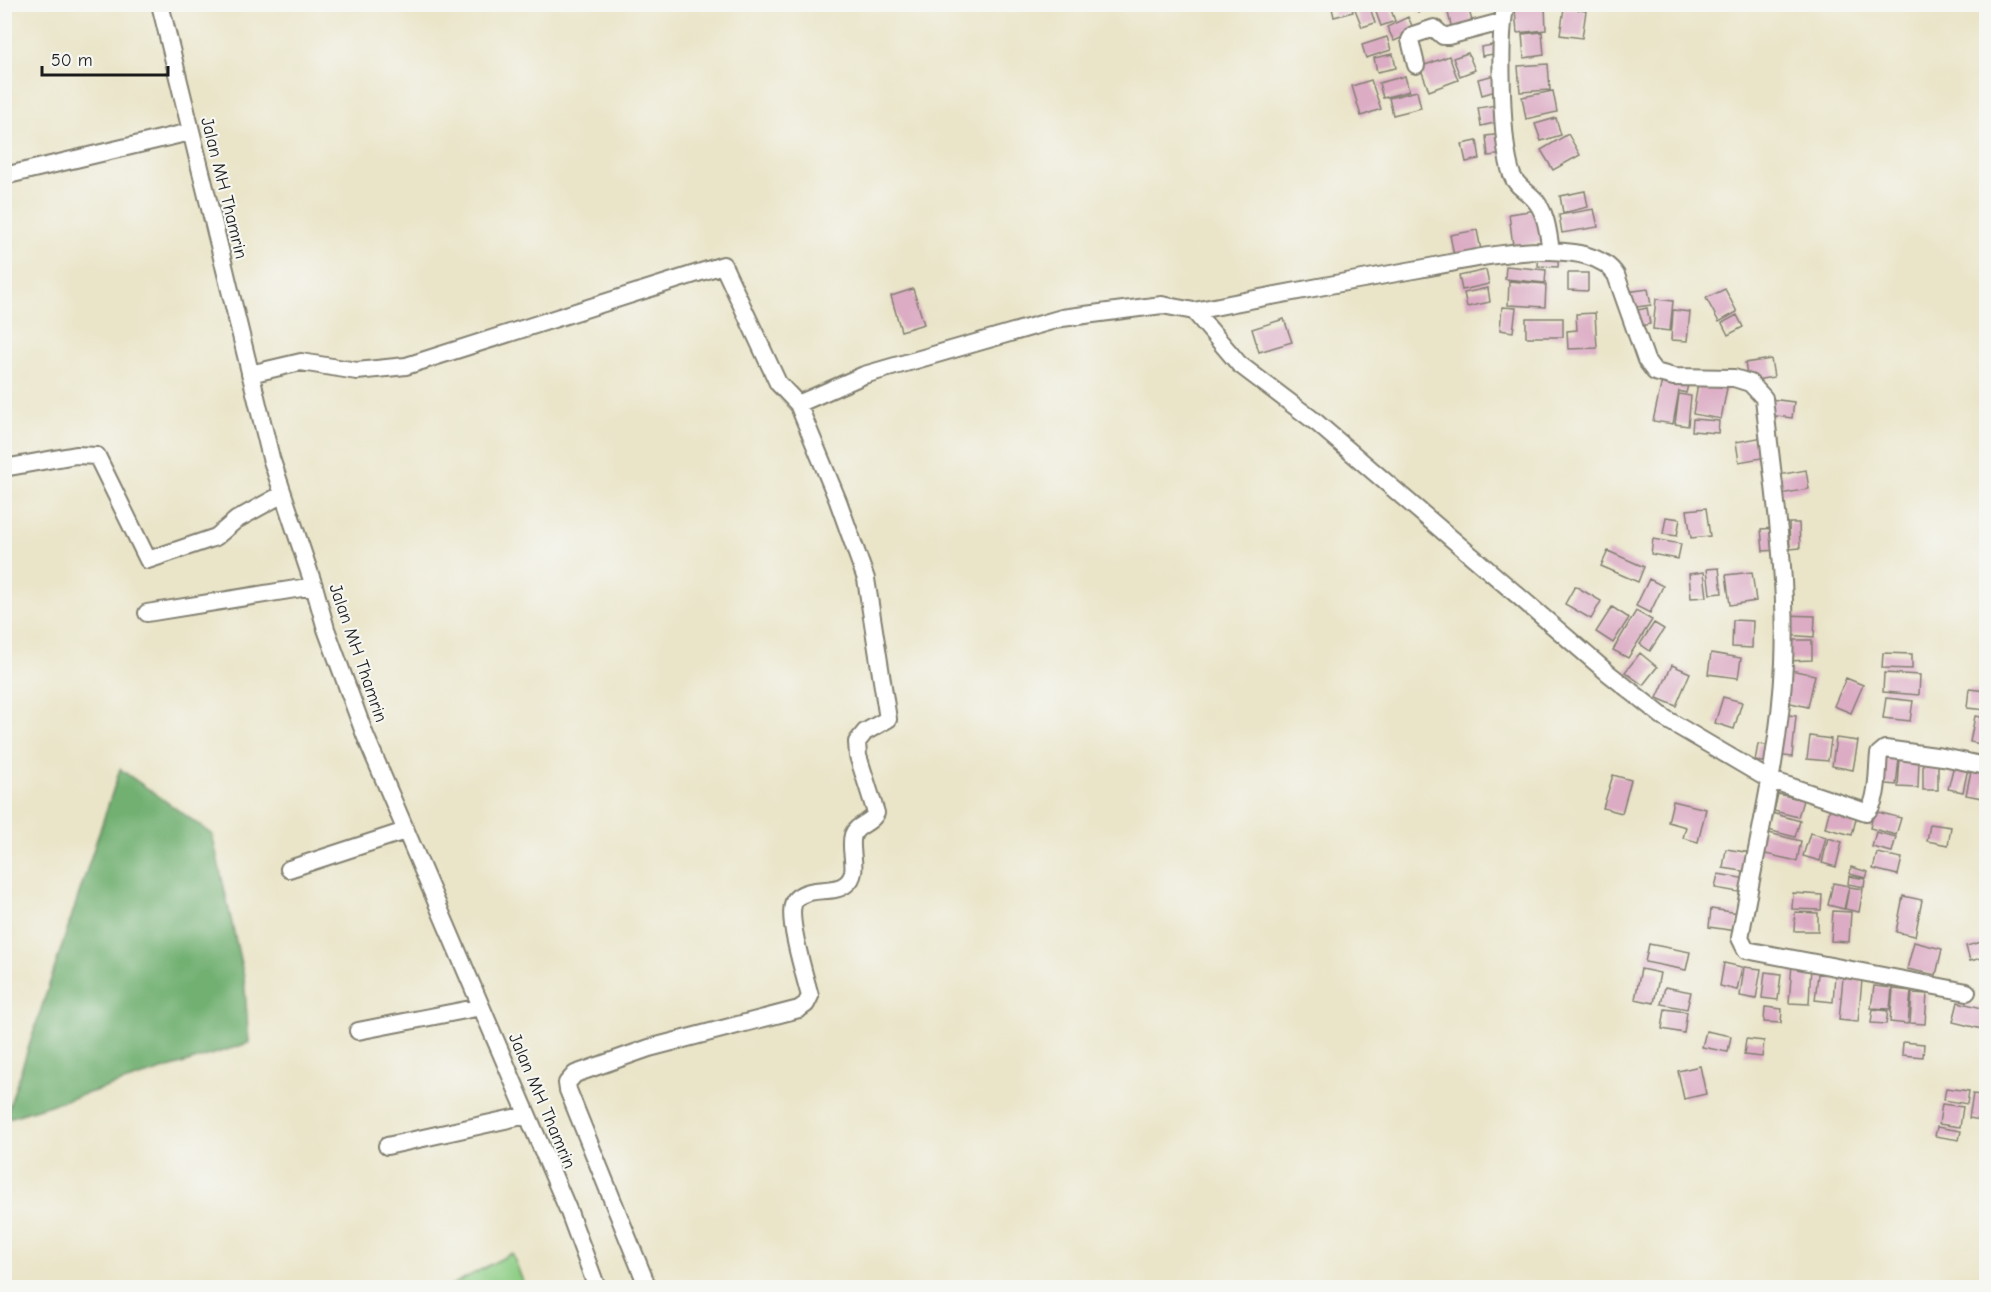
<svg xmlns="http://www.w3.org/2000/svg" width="1991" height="1292" font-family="'Comic Neue',sans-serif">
	<rect width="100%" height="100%" fill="#f6f6f2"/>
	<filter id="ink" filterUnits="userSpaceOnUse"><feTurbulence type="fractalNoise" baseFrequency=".0167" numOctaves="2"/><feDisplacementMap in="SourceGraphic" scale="12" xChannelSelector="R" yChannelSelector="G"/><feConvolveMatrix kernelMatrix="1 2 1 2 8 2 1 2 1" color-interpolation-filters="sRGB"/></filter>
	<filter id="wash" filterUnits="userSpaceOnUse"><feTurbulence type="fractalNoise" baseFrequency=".008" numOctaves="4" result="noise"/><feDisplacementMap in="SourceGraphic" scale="24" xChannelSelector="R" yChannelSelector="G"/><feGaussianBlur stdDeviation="1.35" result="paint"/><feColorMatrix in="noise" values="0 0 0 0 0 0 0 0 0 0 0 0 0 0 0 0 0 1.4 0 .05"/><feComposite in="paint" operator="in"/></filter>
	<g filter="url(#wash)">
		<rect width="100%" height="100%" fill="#eae5c9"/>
		<path fill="#8dcd84" stroke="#547450" stroke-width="1.5" d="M512,1253L525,1287H448Z"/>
		<path fill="#72b072" stroke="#476647" stroke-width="1.5" d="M120,769L212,834L244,977L249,1043L5,1119Z"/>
		<g id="blocks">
			<path fill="#dcabc4" d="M1345,4H1351L1353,12L1334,17L1332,8Z
				M1353,4H1369L1375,23L1362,27Z
				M1373,4H1389L1395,21L1381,26Z
				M1417,4H1447V6L1418,12Z
				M1467,4L1473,24L1452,29L1447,9Z
				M1545,7L1546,30L1517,33L1515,9Z
				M1564,8L1586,11L1582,38L1560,35Z
				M1408,17L1415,32L1394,41L1387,27Z
				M1542,32L1544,55L1524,58L1522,34Z
				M1387,37L1391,50L1366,58L1362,45Z
				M1498,44L1499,53L1482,56L1481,47Z
				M1468,53L1475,70L1460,76L1453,58Z
				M1393,54L1396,68L1377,72L1374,58Z
				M1449,56L1458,80L1429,91L1420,67Z
				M1548,64L1550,90L1520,92L1518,66Z
				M1499,74V90L1482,95L1478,79Z
				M1405,76L1409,91L1383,98L1379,83Z
				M1371,80L1381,109L1361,116L1352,86Z
				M1417,91L1421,108L1393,115L1389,98Z
				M1553,91L1557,112L1526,119L1522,97Z
				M1496,105L1499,122L1481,126L1478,108Z
				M1556,118L1561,135L1541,141L1535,124Z
				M1503,134L1506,154L1488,156L1486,136Z
				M1568,134L1580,155L1553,170L1541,150Z
				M1477,141L1480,159L1466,162L1462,144Z
				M1585,191L1588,207L1563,213L1560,196Z
				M1594,209L1598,227L1562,233L1559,215Z
				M1537,210L1542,242L1513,246L1509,214Z
				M1477,230L1481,250L1454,256L1450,235Z
				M1539,253L1559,254L1558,267L1538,266Z
				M1506,266L1546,270L1545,283L1505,279Z
				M1486,270L1489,284L1462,290L1459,276Z
				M1568,273H1588V291L1568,290Z
				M1509,281L1546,284L1545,307L1508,305Z
				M1488,288L1490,302L1467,307L1464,293Z
				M913,289L924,324L901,331L891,296Z
				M1648,289L1651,305L1629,308L1627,292Z
				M1725,289L1737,312L1719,322L1706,298Z
				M1656,299L1673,301L1670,331L1653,329Z
				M1502,307L1516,308L1513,332L1500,330Z
				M1647,308L1650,324L1636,327L1633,311Z
				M1673,310L1690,312L1687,341L1671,340Z
				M1595,313L1597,348L1568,349L1567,331L1577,330L1576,314Z
				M1737,315L1743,327L1728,335L1722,323Z
				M1526,318H1563V337H1526Z
				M1284,319L1292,342L1259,352L1252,329Z
				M1771,359L1774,377L1748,381L1745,363Z
				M1663,376L1689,381L1686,393L1679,391L1673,424L1653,421Z
				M1698,383L1727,388L1721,419L1693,414Z
				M1679,394L1691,396L1688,426L1675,424Z
				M1770,399L1794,402L1792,418L1768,415Z
				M1693,419L1719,421L1718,433L1692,431Z
				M1763,437L1767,457L1739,462L1736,442Z
				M1806,470L1809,489L1781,494L1778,475Z
				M1706,508L1710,536L1691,538L1687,510Z
				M1666,517L1680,519L1677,536L1663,534Z
				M1789,523H1799L1800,548L1790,549Z
				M1776,528L1778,550L1763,551L1761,529Z
				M1653,539L1681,544L1678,559L1651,554Z
				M1608,551L1644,567L1638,582L1601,566Z
				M1719,568L1722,593L1710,594L1707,569Z
				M1704,572L1707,597L1691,598L1689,574Z
				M1752,572L1756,601L1730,605L1726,575Z
				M1649,579L1663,586L1650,613L1636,606Z
				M1575,586L1601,601L1591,619L1565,604Z
				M1612,607L1629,618L1613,643L1596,632Z
				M1636,611L1652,620L1628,658L1613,650Z
				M1784,615L1815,616L1814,637L1785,635Z
				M1733,620L1753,621L1752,648L1732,647Z
				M1654,623L1664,629L1650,651L1640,644Z
				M1788,640H1812V660L1788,661Z
				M1640,653L1657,667L1643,685L1625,672Z
				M1711,653L1741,658L1738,678L1708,674Z
				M1883,653L1912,654V669L1882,668Z
				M1672,665L1690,673L1676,706L1657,698Z
				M1786,669L1815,675L1808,707L1782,701Z
				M1884,673L1920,675L1919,695L1883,692Z
				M1846,678L1863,685L1851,713L1834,706Z
				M1969,689L1986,691V710L1967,708Z
				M1723,697L1742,702L1734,729L1715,723Z
				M1886,698L1913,701L1910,721L1883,718Z
				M1781,714L1796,716L1792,757L1776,755Z
				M1975,716L1986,718V745L1970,742Z
				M1810,736L1831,739L1828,761L1807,759Z
				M1836,738L1858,741L1853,770L1832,766Z
				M1758,744L1772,746L1769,763L1755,761Z
				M1881,757L1899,759L1896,785L1878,783Z
				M1900,758L1919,759L1918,788L1898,787Z
				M1923,763H1938V790H1923Z
				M1954,765L1968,768L1963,792L1948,789Z
				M1971,771L1986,775L1982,798L1966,795Z
				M1613,775L1631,780L1622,813L1603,808Z
				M1778,794L1803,800L1798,817L1774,811Z
				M1673,801L1706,809L1698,842L1683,838L1686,827L1668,822Z
				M1830,808L1857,815L1852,835L1825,828Z
				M1874,811L1901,818L1896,835L1870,828Z
				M1772,813L1800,821L1795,837L1768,830Z
				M1930,824L1951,827L1948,845L1927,841Z
				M1761,831L1801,841L1797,861L1756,852Z
				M1876,832L1896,837L1892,852L1872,847Z
				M1810,833L1826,837L1820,861L1803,856Z
				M1828,838L1842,842L1836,867L1822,863Z
				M1726,849L1751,853L1749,872L1723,868Z
				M1877,853L1902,858L1898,875L1873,869Z
				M1851,867L1868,872L1866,878L1850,874Z
				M1718,874L1747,879L1744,893L1715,888Z
				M1849,876L1865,879L1864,887L1848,884Z
				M1833,883L1849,886L1844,909L1828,905Z
				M1849,887L1863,889L1859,912L1845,909Z
				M1793,893L1822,895L1821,910L1792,909Z
				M1903,896L1922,900L1915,936L1896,932Z
				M1711,909L1739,913L1736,931L1709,927Z
				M1833,911L1851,912L1849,942L1831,941Z
				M1795,912L1818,913V931H1794Z
				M1986,941V957L1970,961L1966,946Z
				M1914,942L1942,949L1936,975L1907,969Z
				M1649,944L1690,952L1686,970L1645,962Z
				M1724,963L1742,967L1737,990L1720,986Z
				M1792,964L1811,965L1809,1004L1789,1003Z
				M1744,967L1761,969L1756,999L1740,996Z
				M1641,969L1660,973L1654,1003L1635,999Z
				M1765,972L1781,974L1778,1000L1762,998Z
				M1818,974L1835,975L1833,1002L1815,1000Z
				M1843,978L1862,980L1858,1022L1839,1020Z
				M1874,986L1892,988L1890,1009L1871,1008Z
				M1665,987L1691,992L1687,1009L1661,1004Z
				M1893,989L1911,991L1908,1024L1890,1022Z
				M1912,993L1927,994L1925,1024L1910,1023Z
				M1958,1002L1986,1009V1030L1953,1022Z
				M1765,1007L1782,1009L1781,1023L1764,1022Z
				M1665,1009L1687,1012L1684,1033L1662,1029Z
				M1873,1009L1888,1011L1886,1024L1871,1023Z
				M1706,1031L1731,1036L1728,1052L1702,1047Z
				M1746,1039L1764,1041L1762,1057L1744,1055Z
				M1903,1042L1924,1044L1923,1057L1902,1055Z
				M1700,1066L1706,1094L1684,1099L1678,1071Z
				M1946,1088L1969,1091L1967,1104L1944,1100Z
				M1973,1094L1986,1096V1121L1969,1118Z
				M1942,1104L1963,1107L1960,1127L1939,1124Z
				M1937,1127L1961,1131L1959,1140L1935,1136Z"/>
		</g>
	</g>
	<g filter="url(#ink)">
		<use href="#blocks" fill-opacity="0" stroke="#838072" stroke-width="1.5"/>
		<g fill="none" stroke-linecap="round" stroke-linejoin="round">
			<defs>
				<path id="minor" d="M160,4L271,458L314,586L326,629L365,735L569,1212L597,1288
					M1506,4C1498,35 1501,146 1512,175C1516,186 1527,191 1534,199C1547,213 1548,233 1551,251
					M1416,65L1410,40L1413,35L1434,28L1443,36H1448L1501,22
					M4,176L190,132
					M1194,311C1269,296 1344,282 1419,269C1462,261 1507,250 1551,251C1574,252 1603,255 1616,275L1646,360L1655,372L1674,377L1734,378L1750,383L1764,398C1773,485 1788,575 1784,663C1780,755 1756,847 1740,938L1746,950L1967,992
					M250,374L301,362L357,371L406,366L723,265L778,383L798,404L838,501L866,579L888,719L865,732L857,742L858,756L876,813C871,824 857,824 853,835C848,850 861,873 846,884C835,893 819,888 806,893C800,895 794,899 793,905C788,922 805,977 810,996L806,1004L799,1009L649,1048L575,1074L567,1083L568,1090L648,1288
					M798,404L864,375L1062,318L1162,305L1194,311L1239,364L1317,423L1608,673L1666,719L1768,779L1866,812C1879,804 1877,769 1879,754L1885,749L1943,757L1986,766
					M4,468L76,455L97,456L148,560L216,537L236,520L281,495
					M147,613L314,586
					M289,869L405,831
					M358,1031L481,1007
					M387,1146L527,1115"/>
			</defs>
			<use href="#minor" stroke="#838072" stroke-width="20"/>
			<use href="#minor" stroke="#fff" stroke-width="16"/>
		</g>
	</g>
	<g text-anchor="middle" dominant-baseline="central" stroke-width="4.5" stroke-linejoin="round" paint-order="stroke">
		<g font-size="18" fill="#1c1c1c" stroke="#f6f6f2">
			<text transform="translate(224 188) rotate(76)">Jalan MH Thamrin</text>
			<text transform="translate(358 653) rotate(71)">Jalan MH Thamrin</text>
			<text transform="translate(542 1101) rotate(67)">Jalan MH Thamrin</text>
		</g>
	</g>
	<rect width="1991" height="1292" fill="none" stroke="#f6f6f2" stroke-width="24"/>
	<path d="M42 66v9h126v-9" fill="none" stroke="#1c1c1c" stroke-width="3"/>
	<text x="51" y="66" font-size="18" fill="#1c1c1c" stroke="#f6f6f2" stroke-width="4.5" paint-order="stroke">50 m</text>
</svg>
